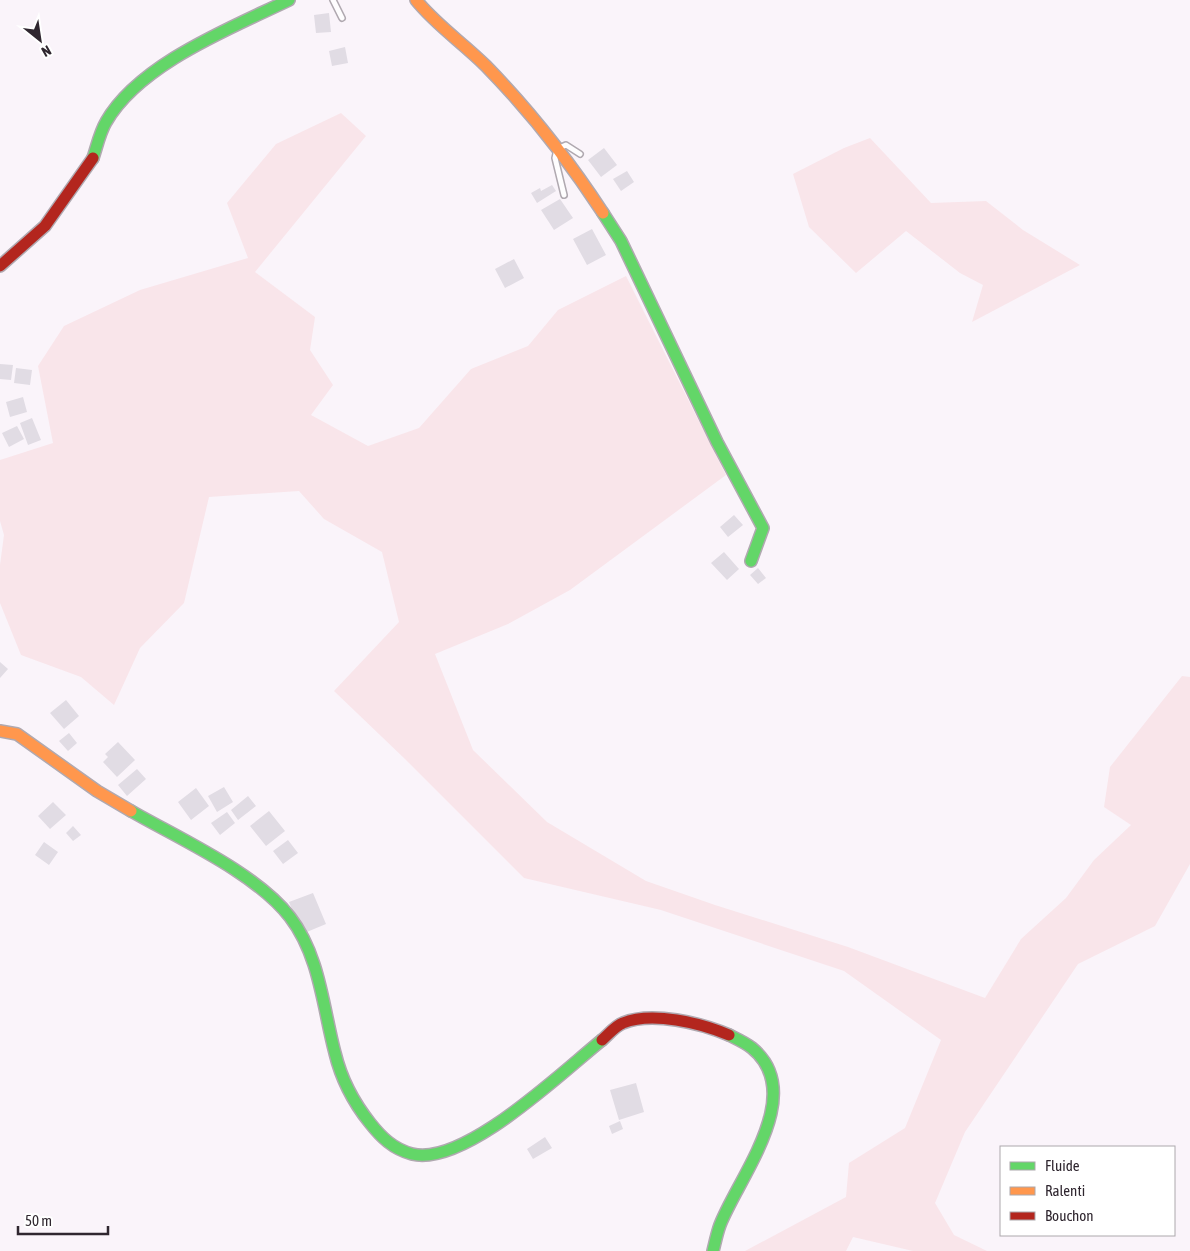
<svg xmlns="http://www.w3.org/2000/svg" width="1190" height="1251" font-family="'Asap Condensed',sans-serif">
	<rect width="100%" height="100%" fill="#faf4fa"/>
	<path fill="#f9e5ea" d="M341,113L366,136L255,272L315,317L310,350L333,385L311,415L368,446L419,428L471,369L528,346L558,310L626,276L726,475L570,590L508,624L435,654L473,750L547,822L646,881L715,905L848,947L985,998L1021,939L1066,898L1094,860L1131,825L1104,807L1110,767L1182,676L1190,677V864L1155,926L1078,964L965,1132L935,1203L954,1235L987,1251H913L853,1237L846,1251H745L846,1197L849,1163L905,1128L941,1040L844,971L661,910L524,878L405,759L334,691L399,622L382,552L324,519L299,491L209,497L184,603L140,648L114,705L81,677L21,655L0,603V565L4,535L0,521V460L53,443L38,366L64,326L140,290L248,258L227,203L276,144Z
		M870,138L931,203L986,201L1023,230L1080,265L972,322L983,285L960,273L906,231L856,273L809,227L793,174L844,148Z"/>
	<path fill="#e1dce4" d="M329,13L331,32L316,33L314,15Z
		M345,47L348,63L332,66L329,51Z
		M604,148L617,165L601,177L588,160Z
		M627,171L634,182L621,191L613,179Z
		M552,185L556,191L537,203L531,193L540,188L541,191Z
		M560,199L573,218L554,230L541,210Z
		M592,229L606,255L587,265L573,239Z
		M514,259L524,278L505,288L495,269Z
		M0,364L13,365L11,380L0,379Z
		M16,368L32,370L30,385L14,383Z
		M23,397L27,412L10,417L6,402Z
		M32,418L41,440L28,445L20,423Z
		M17,426L24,439L9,447L2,433Z
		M734,515L743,525L728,537L720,527Z
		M724,552L739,569L727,580L711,563Z
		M758,568L766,578L758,584L750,575Z
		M0,662L8,669L0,678Z
		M66,700L79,716L64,729L50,713Z
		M69,733L77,743L68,751L59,741Z
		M118,742L135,760L117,777L103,762L108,757L105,754Z
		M137,769L146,779L127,796L118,785Z
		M224,787L233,802L217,812L208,796Z
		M196,788L209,806L191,820L178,802Z
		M248,796L256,806L238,820L231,810Z
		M53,802L66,815L50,829L38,816Z
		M269,811L285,831L266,846L250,826Z
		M227,812L235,823L220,835L211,823Z
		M73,826L81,835L73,841L66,833Z
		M288,840L298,853L283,864L273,851Z
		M44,842L58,852L49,865L35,855Z
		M313,893L326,924L302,934L289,902Z
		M636,1083L644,1112L619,1120L610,1090Z
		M620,1121L623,1129L612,1134L609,1126Z
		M545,1137L552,1148L533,1159L527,1149Z"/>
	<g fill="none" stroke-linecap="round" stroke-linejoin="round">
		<defs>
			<path id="lane" d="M333,0L342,18
				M564,195L555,158L557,149L566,145L580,154"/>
			<path id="fast" d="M93,158C97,146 100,132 106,122C139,64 231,28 289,0
				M603,213L621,241L717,442L763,528L751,561
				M131,811C180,839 256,873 290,917C320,956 323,1008 335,1053C341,1078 354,1103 370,1123C381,1137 393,1149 412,1154C464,1167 562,1072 602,1040
				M713,1251C715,1243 717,1233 720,1225C738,1178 808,1094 752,1048C746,1043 737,1039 729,1035"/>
			<path id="slow" d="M416,0C436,25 463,43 486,66C530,111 569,161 603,213
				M0,731L17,734L97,791L131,811"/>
			<path id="jam" d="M0,266L45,226L93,158
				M602,1040C608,1035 615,1026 623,1023C652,1011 701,1023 729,1035"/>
		</defs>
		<use href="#lane" stroke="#b0a9b0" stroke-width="8"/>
		<use href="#fast" stroke="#b0a9b0" stroke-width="14"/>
		<use href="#slow" stroke="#b0a9b0" stroke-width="14"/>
		<use href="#jam" stroke="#b0a9b0" stroke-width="14"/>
		<use href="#lane" stroke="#fefdfe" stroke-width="5"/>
		<use href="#fast" stroke="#63d668" stroke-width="11"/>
		<use href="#slow" stroke="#ff974d" stroke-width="11"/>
		<use href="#jam" stroke="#b3261e" stroke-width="11"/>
	</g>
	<rect x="1000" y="1146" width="175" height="90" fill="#ffffff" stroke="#aca8ac"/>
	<rect x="1010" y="1162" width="25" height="8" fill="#63d668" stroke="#aca8ac"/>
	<text x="1045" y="1171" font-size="15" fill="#2f262f">Fluide</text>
	<rect x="1010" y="1187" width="25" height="8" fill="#ff974d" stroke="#aca8ac"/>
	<text x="1045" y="1196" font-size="15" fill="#2f262f">Ralenti</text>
	<rect x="1010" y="1212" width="25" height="8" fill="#b3261e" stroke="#aca8ac"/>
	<text x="1045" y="1221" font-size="15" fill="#2f262f">Bouchon</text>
	<g transform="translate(40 40) rotate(150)" stroke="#ffffff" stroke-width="4" paint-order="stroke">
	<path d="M0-4L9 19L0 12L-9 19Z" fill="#2f262f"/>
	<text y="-8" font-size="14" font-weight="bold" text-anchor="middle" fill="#2f262f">N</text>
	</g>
	<path d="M18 1226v8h90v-8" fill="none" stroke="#2f262f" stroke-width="2.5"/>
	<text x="25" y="1226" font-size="15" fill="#2f262f" stroke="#ffffff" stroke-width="4" paint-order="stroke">50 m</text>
</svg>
